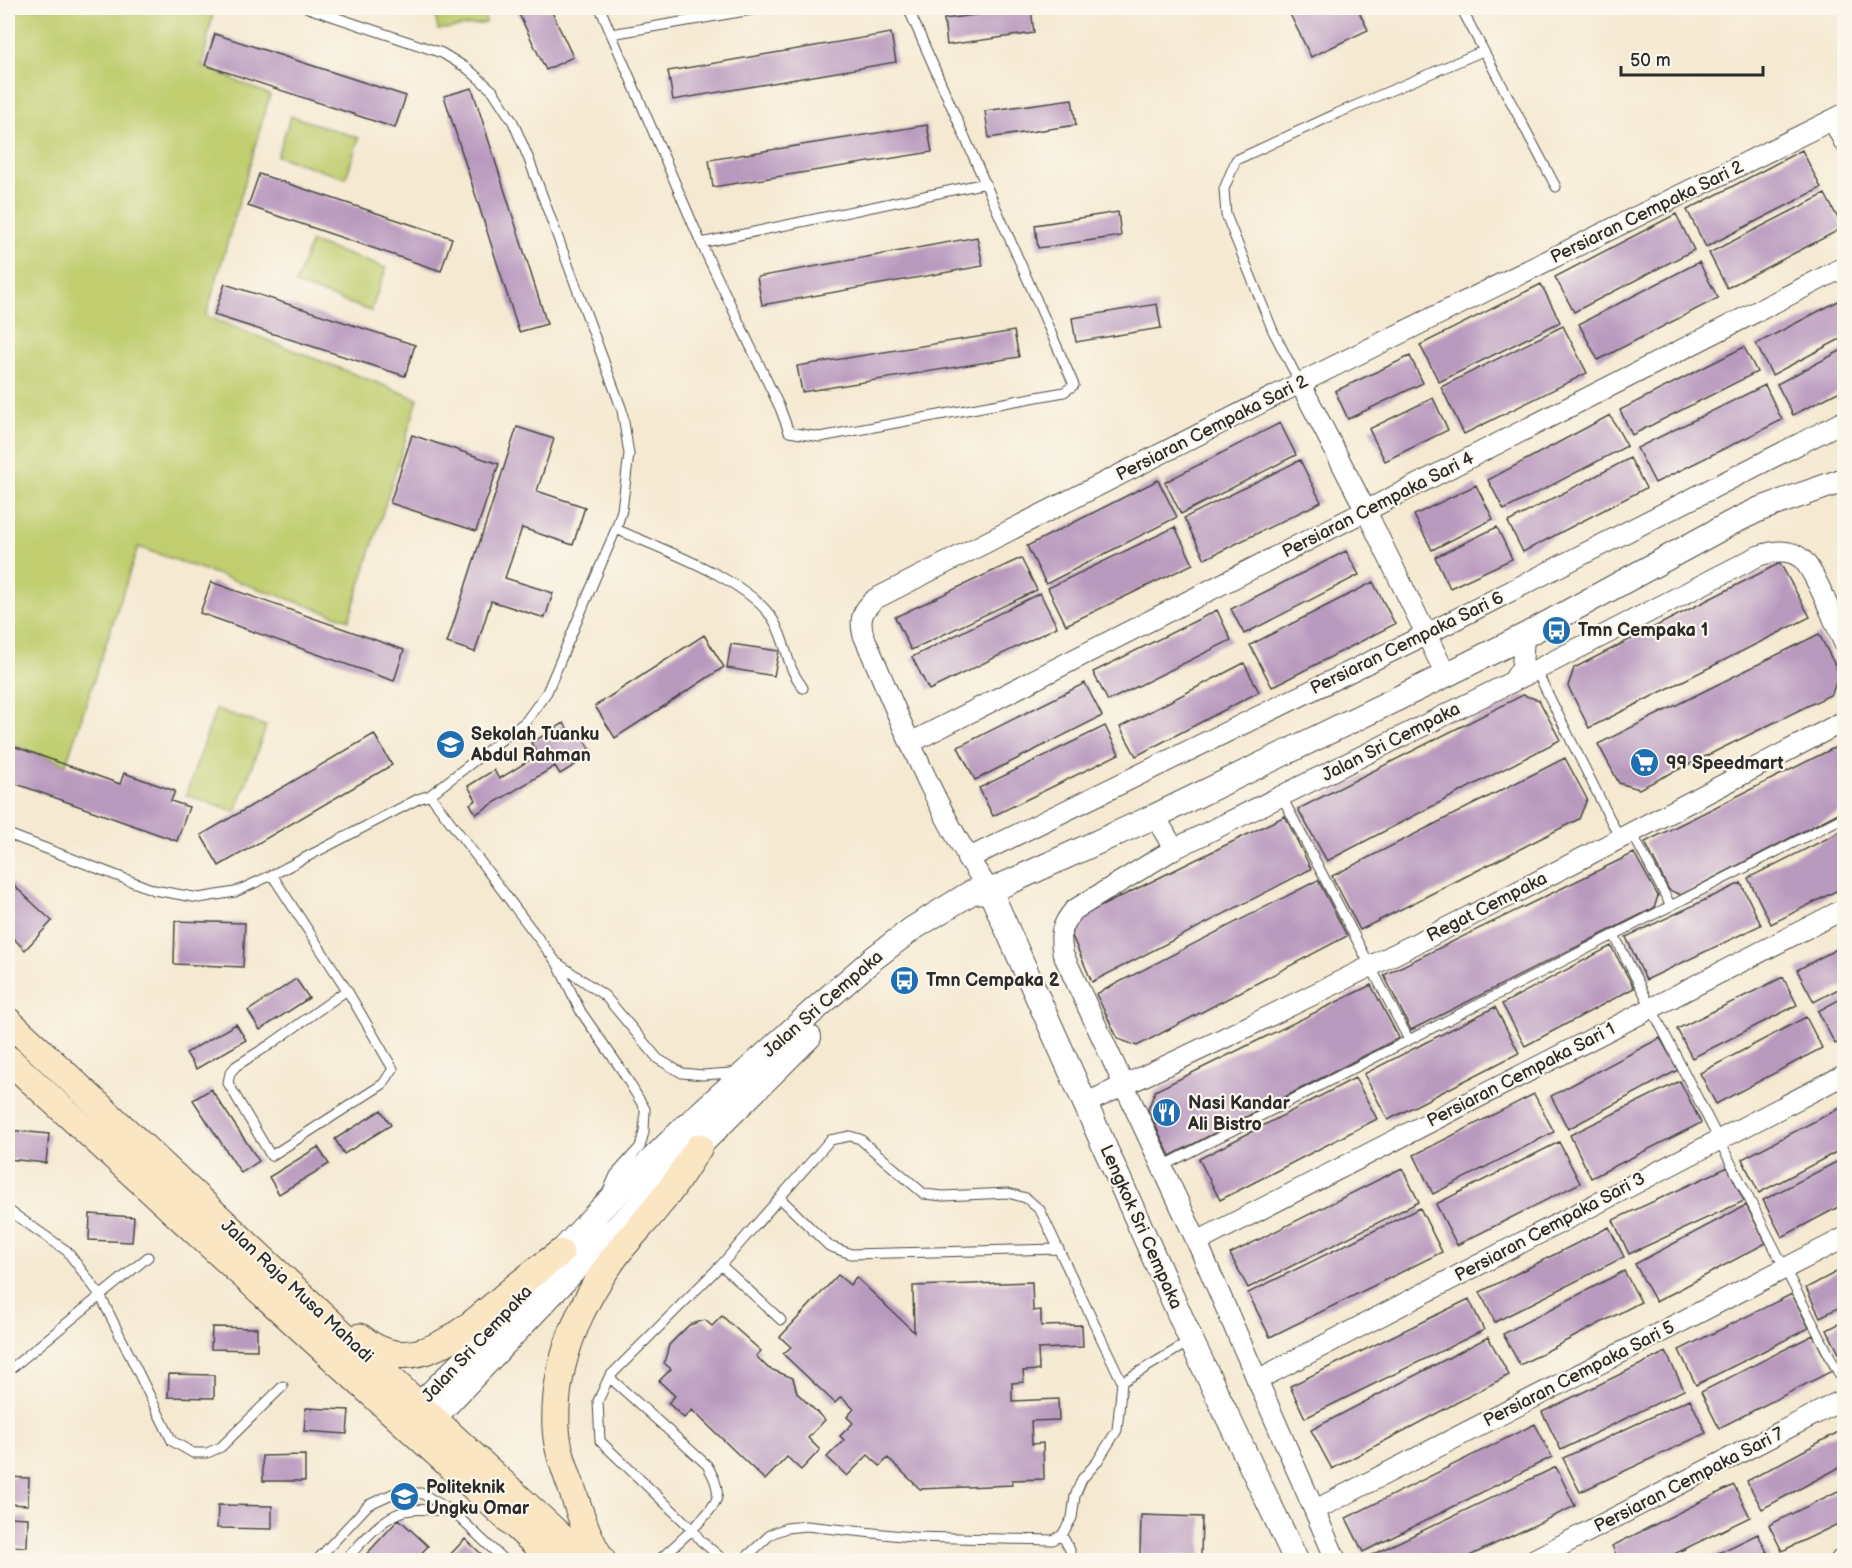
<svg xmlns="http://www.w3.org/2000/svg" width="1852" height="1568" font-family="'Balsamiq Sans',sans-serif">
	<rect width="100%" height="100%" fill="#fbf7ec"/>
	<filter id="ink" filterUnits="userSpaceOnUse"><feTurbulence type="fractalNoise" baseFrequency=".0167" numOctaves="2"/><feDisplacementMap in="SourceGraphic" scale="12" xChannelSelector="R" yChannelSelector="G"/><feConvolveMatrix kernelMatrix="1 2 1 2 8 2 1 2 1" color-interpolation-filters="sRGB"/></filter>
	<filter id="wash" filterUnits="userSpaceOnUse"><feTurbulence type="fractalNoise" baseFrequency=".008" numOctaves="4" result="noise"/><feDisplacementMap in="SourceGraphic" scale="24" xChannelSelector="R" yChannelSelector="G"/><feGaussianBlur stdDeviation="1.35" result="paint"/><feColorMatrix in="noise" values="0 0 0 0 0 0 0 0 0 0 0 0 0 0 0 0 0 1.4 0 .05"/><feComposite in="paint" operator="in"/></filter>
	<g filter="url(#wash)">
		<rect width="100%" height="100%" fill="#f5e9d2"/>
		<path fill="#c0ce70" stroke="#767c4e" stroke-width="1.5" d="M8,8H214L202,66L270,95L206,316L418,399L349,620L138,547L66,764L8,743Z
			M434,8H484L486,23L438,30Z
			M291,116L359,138L346,178L277,156Z
			M311,242L386,268L371,311L295,284Z
			M216,709L266,726L236,812L186,795Z"/>
		<g id="blocks">
			<path fill="#b99abf" d="M516,8H550L573,57L546,70Z
				M1031,8L1034,33L947,45L944,19Z
				M1287,8H1357L1368,30L1311,57Z
				M891,33L896,62L673,100L668,71Z
				M215,34L406,96L395,128L205,65Z
				M472,88L547,324L519,332L444,96Z
				M1072,99L1076,125L989,138L985,111Z
				M927,125L932,152L713,187L709,160Z
				M1802,150L1821,188L1706,247L1687,210Z
				M259,174L452,238L441,271L248,206Z
				M1825,194L1843,228L1727,288L1709,253Z
				M1118,212L1121,236L1038,248L1035,225Z
				M1676,214L1694,250L1574,312L1555,277Z
				M977,237L983,266L762,305L757,277Z
				M1699,262L1718,298L1598,360L1579,324Z
				M225,284L415,345L405,376L214,315Z
				M1541,284L1560,322L1439,382L1420,345Z
				M1844,298V337L1772,375L1756,344Z
				M1157,304L1161,328L1076,342L1072,318Z
				M1563,326L1587,373L1464,434L1441,387Z
				M1014,331L1019,357L802,392L797,366Z
				M1744,347L1757,372L1632,435L1620,410Z
				M1844,349V389L1793,415L1777,384Z
				M1410,356L1423,383L1348,419L1335,391Z
				M1765,385L1782,420L1655,483L1637,448Z
				M1433,398L1448,430L1385,461L1369,429Z
				M1610,415L1627,446L1504,510L1488,480Z
				M1280,423L1296,455L1181,514L1165,482Z
				M517,427L554,439L537,491L585,507L573,545L522,528L505,578L553,593L545,618L491,601L475,652L447,643Z
				M412,435L499,464L476,531L390,503Z
				M1630,458L1646,488L1523,552L1508,522Z
				M1300,460L1321,502L1205,559L1184,518Z
				M1158,480L1177,517L1046,584L1027,546Z
				M1476,485L1493,519L1432,550L1414,515Z
				M1175,527L1193,564L1066,625L1048,588Z
				M1497,527L1512,559L1450,588L1435,557Z
				M1346,551L1359,575L1244,634L1231,609Z
				M1021,558L1037,590L911,650L895,617Z
				M1780,563L1810,617L1589,728L1568,686L1574,668Z
				M211,582L404,650L394,681L200,613Z
				M1373,582L1395,624L1272,687L1250,645Z
				M1040,593L1057,627L929,690L912,657Z
				M1217,610L1231,640L1108,701L1093,672Z
				M1819,634L1839,673L1832,694L1639,789L1619,783L1598,744Z
				M704,635L724,667L615,738L595,706Z
				M731,644L779,651L774,676L727,668Z
				M1244,663L1259,692L1136,756L1120,727Z
				M1085,683L1102,716L975,780L958,747Z
				M1523,695L1539,700L1560,740L1327,861L1298,809Z
				M564,723L572,737L580,732L593,754L560,774L555,766L476,814L470,804L476,800L468,786L494,770L499,779L538,755L531,743Z
				M1105,726L1119,754L993,816L979,788Z
				M374,734L392,765L219,866L201,835Z
				M1844,743V810L1681,895L1669,890L1645,842Z
				M13,746L120,784L124,773L175,791L171,801L189,807L177,841L8,781V761Z
				M1565,758L1587,799L1579,819L1360,930L1332,876Z
				M1285,816L1311,869L1092,982L1072,936L1075,919Z
				M1844,830V887L1771,924L1748,878Z
				M1634,853L1658,896L1654,908L1411,1030L1384,975Z
				M8,880L52,921L25,950L8,933Z
				M1318,880L1347,936L1137,1046L1118,1039L1096,994Z
				M1741,883L1761,925L1646,980L1626,937Z
				M175,921L245,923L243,967L174,964Z
				M1844,945V986L1814,1002L1797,970Z
				M1611,946L1634,988L1525,1046L1502,1004Z
				M1783,977L1797,1005L1692,1058L1677,1029Z
				M296,979L309,998L260,1030L248,1011Z
				M1371,985L1399,1038L1170,1156L1148,1110L1155,1091Z
				M1844,997V1039L1835,1044L1818,1011Z
				M1495,1007L1519,1053L1388,1120L1364,1074Z
				M1806,1017L1822,1048L1716,1104L1700,1073Z
				M236,1024L246,1040L196,1069L186,1053Z
				M1660,1038L1678,1070L1568,1129L1551,1096Z
				M1355,1078L1377,1119L1220,1200L1199,1159Z
				M1680,1081L1701,1123L1591,1178L1570,1135Z
				M211,1089L259,1161L241,1173L193,1100Z
				M1534,1094L1554,1132L1433,1194L1414,1155Z
				M1844,1106V1148L1759,1193L1742,1159Z
				M381,1110L391,1125L344,1154L335,1139Z
				M8,1130L49,1134L46,1163L8,1159Z
				M1559,1142L1580,1183L1457,1245L1436,1204Z
				M318,1147L329,1164L279,1194L269,1177Z
				M1844,1158V1204L1782,1237L1763,1200Z
				M1728,1167L1744,1201L1629,1254L1613,1220Z
				M1402,1168L1419,1202L1248,1288L1230,1254Z
				M1746,1205L1766,1243L1656,1302L1635,1264Z
				M1420,1208L1442,1252L1270,1337L1248,1293Z
				M90,1214L134,1217L132,1242L89,1240Z
				M1609,1227L1624,1257L1495,1322L1480,1292Z
				M1844,1268V1305L1820,1317L1806,1288Z
				M1624,1271L1641,1302L1520,1365L1503,1334Z
				M838,1275L850,1285L856,1277L914,1332L913,1286L1032,1282L1033,1311L1041,1310V1326L1082,1325L1083,1347L1038,1349L1039,1370L1023,1371L1024,1382L1012,1383V1401L1058,1399L1059,1420L1031,1421L1032,1444L1043,1443L1044,1479L1012,1480V1485L920,1489L888,1458L880,1466L868,1455L847,1476L827,1457L844,1440L840,1436L853,1423L847,1417L854,1409L841,1397L835,1403L783,1354L791,1347L780,1337Z
				M1792,1294L1809,1328L1696,1385L1679,1350Z
				M1469,1299L1484,1330L1305,1418L1290,1386Z
				M722,1316L761,1351L756,1356L768,1368L793,1378L797,1393L825,1420L808,1438L820,1450L801,1470L787,1457L765,1480L692,1410L684,1418L668,1403L675,1396L659,1381L671,1369L664,1363L669,1345L689,1325L705,1320L712,1326Z
				M1844,1321V1360L1843,1361L1827,1330Z
				M212,1327L257,1328V1350L211,1349Z
				M1813,1335L1832,1371L1719,1428L1701,1392Z
				M1488,1337L1509,1375L1332,1469L1311,1430Z
				M1666,1352L1684,1390L1561,1450L1542,1412Z
				M169,1374L214,1375V1398L168,1397Z
				M1690,1399L1706,1433L1580,1492L1563,1458Z
				M306,1408L349,1410L347,1434L304,1431Z
				M1535,1424L1552,1457L1363,1552L1346,1518Z
				M1844,1429V1465L1762,1509L1747,1481Z
				M305,1455V1481H263L262,1456Z
				M1556,1467L1575,1506L1461,1560H1366L1365,1558Z
				M8,1477L29,1478L28,1505L8,1504Z
				M1734,1485L1750,1517L1662,1560H1619L1612,1546Z
				M1844,1488V1521L1782,1551L1769,1525Z
				M218,1505L272,1506V1529L217,1528Z
				M1141,1515L1202,1517L1201,1556L1140,1555Z
				M8,1517L28,1518L27,1547L8,1546Z
				M399,1519L428,1546L415,1560H361Z
				M1758,1534L1770,1558L1766,1560H1704Z
				M465,1539L488,1560H445Z"/>
		</g>
	</g>
	<g filter="url(#ink)">
		<use href="#blocks" fill-opacity="0" stroke="#494844" stroke-width="1.5"/>
		<g fill="none" stroke-linecap="round" stroke-linejoin="round">
			<defs>
				<path id="service" d="M600,8L701,243L780,408L789,432L820,437L1064,392L1074,385L908,8
					M1461,8L1556,187
					M611,34L763,8
					M701,243L986,183
					M1300,383L1273,331L1226,215L1224,189L1236,160L1338,113L1483,51
					M616,529C660,549 749,579 774,621C782,635 785,649 790,664C792,673 799,681 803,688
					M1536,670L1620,839
					M430,795L557,963L581,1012L621,1069L645,1109L644,1132L640,1147L615,1175L607,1193
					M1282,797L1409,1040
					M1632,833L1671,906
					M8,834L154,890L199,898L235,892L272,875L418,799L430,795L526,721L547,692L616,529L622,510L629,454L622,410L528,157L513,122L493,91L468,69L442,53L308,8
					M272,875L347,990L393,1069L383,1084L271,1156L228,1083L230,1073L236,1066L271,1044L347,990
					M1614,935L1844,1384
					M559,964L605,996L658,1059L682,1073L703,1075L730,1073L738,1071
					M1163,1166L1844,817
					M780,1198L829,1246L851,1254L1059,1249
					M8,1210L67,1251L100,1295L172,1441L193,1453H207L221,1447L283,1386
					M721,1265L781,1320
					M8,1371L148,1257
					M609,1377L707,1465C712,1474 719,1486 717,1497C714,1513 673,1547 659,1560
					M1062,1535L1070,1550V1560
					M317,1560L368,1505L394,1493H421L452,1511L504,1560
					M345,1560C363,1542 384,1513 411,1510C423,1508 437,1511 449,1511
					M724,1560L701,1541L692,1529L600,1441L598,1401L609,1377L721,1265L830,1140L850,1136L860,1139L924,1194L943,1196L1008,1193L1026,1198L1040,1210L1122,1382
					M743,1560L771,1534L786,1528L806,1526L912,1537L1053,1540L1062,1535L1072,1518L1075,1496L1082,1479L1097,1462L1117,1430L1122,1382L1189,1342"/>
				<path id="minor" d="M1833,120L1844,142
					M1300,383L1366,511L1446,675
					M1513,681L1522,667L1524,636
					M910,743L1844,267
					M1155,816L1174,849
					M967,859L1425,635L1844,421
					M990,891C937,815 900,719 863,634C859,617 863,610 875,599L1300,383L1844,114
					M1086,1103C1343,985 1594,853 1844,721
					M1197,1242L1844,909
					M1257,1380L1844,1075
					M1315,1510L1844,1238
					M1336,1560L1197,1242L1063,954C1059,934 1061,926 1074,910L1174,849L1536,670L1758,556C1772,551 1790,548 1802,559C1816,572 1835,624 1844,643
					M1533,1560L1844,1399
					M1841,1560L1844,1559"/>
				<path id="tertiary" d="M990,891L1191,1340L1296,1560
					M410,1421L418,1406L497,1328L560,1253L599,1211L683,1129L812,1012L874,958L912,929L972,892L990,891L1155,816L1446,675L1524,636L1731,523L1760,509L1844,480
					M417,1425L433,1419L585,1259L809,1037"/>
				<path id="secondary" d="M8,1021C201,1200 392,1382 586,1560
					M8,1059L553,1560
					M360,1337C412,1382 465,1330 505,1296C523,1281 541,1267 560,1253
					M602,1560C588,1540 580,1513 572,1489C565,1469 557,1449 556,1428C553,1364 580,1301 619,1251C632,1235 647,1220 660,1203C675,1186 686,1165 699,1147"/>
			</defs>
			<use href="#service" stroke="#494844" stroke-width="11"/>
			<use href="#minor" stroke="#494844" stroke-width="22"/>
			<use href="#tertiary" stroke="#494844" stroke-width="26"/>
			<use href="#secondary" stroke="#494844" stroke-width="29"/>
			<use href="#service" stroke="#fff" stroke-width="9"/>
			<use href="#minor" stroke="#fff" stroke-width="20"/>
			<use href="#tertiary" stroke="#fff" stroke-width="24"/>
			<use href="#secondary" stroke="#fbe6c4" stroke-width="27"/>
		</g>
	</g>
	<defs>
		<symbol id="bus-disc" viewBox="-11 -11 22 22"><circle r="9.5" fill="#1f6fb2" stroke="#fbf7ec"/><path d="M-5-6H5V4H4V6H2V4H-2V6H-4V4H-5ZM-3.5-4V0h7V-4ZM-3.5 1.2v1.5H-2V1.2ZM2 1.2v1.5H3.5V1.2Z" fill="#fff"/></symbol>
		<symbol id="school-disc" viewBox="-11 -11 22 22"><circle r="9.5" fill="#1f6fb2" stroke="#fbf7ec"/><path d="M0-5L7-2L0 1L-7-2ZM-4 1L0 2.5L4 1V4Q0 6-4 4Z" fill="#fff"/></symbol>
		<symbol id="supermarket-disc" viewBox="-11 -11 22 22"><circle r="9.5" fill="#1f6fb2" stroke="#fbf7ec"/><path d="M-6-5.5h2.5l.6 2H6L4.5 2H-2.5L-4.4-4H-6ZM-1.5 3.2a1.3 1.3 0 1 0 .1 0ZM3 3.2a1.3 1.3 0 1 0 .1 0Z" fill="#fff"/></symbol>
		<symbol id="restaurant-disc" viewBox="-11 -11 22 22"><circle r="9.5" fill="#1f6fb2" stroke="#fbf7ec"/><path d="M-5-6h1v4h1v-4h1v4h1v-4h1v5L-1.5 .5V6h-2V.5L-5-1ZM5-6V6H3V1.5H1.5Q1.5-4 5-6Z" fill="#fff"/></symbol>
		<symbol id="university-disc" viewBox="-11 -11 22 22"><circle r="9.5" fill="#1f6fb2" stroke="#fbf7ec"/><path d="M0-5L7-2L0 1L-7-2ZM-4 1L0 2.5L4 1V4Q0 6-4 4Z" fill="#fff"/></symbol>
	</defs>
	<g fill-rule="evenodd">
		<use href="#bus-disc" x="1540" y="614" width="33" height="33"/>
		<use href="#school-disc" x="434" y="728" width="33" height="33"/>
		<use href="#supermarket-disc" x="1628" y="746" width="33" height="33"/>
		<use href="#bus-disc" x="888" y="964" width="33" height="33"/>
		<use href="#restaurant-disc" x="1150" y="1096" width="33" height="33"/>
		<use href="#university-disc" x="388" y="1480" width="33" height="33"/>
	</g>
	<g text-anchor="middle" dominant-baseline="central" stroke-width="4.5" stroke-linejoin="round" paint-order="stroke">
		<g font-size="18" fill="#2b2b2b" stroke="#fbf7ec">
			<text transform="translate(1647 212) rotate(-26)">Persiaran Cempaka Sari 2</text>
			<text transform="translate(1212 428) rotate(-27)">Persiaran Cempaka Sari 2</text>
			<text transform="translate(1378 505) rotate(-27)">Persiaran Cempaka Sari 4</text>
			<text transform="translate(1407 643) rotate(-26)">Persiaran Cempaka Sari 6</text>
			<text transform="translate(1391 742) rotate(-27)">Jalan Sri Cempaka</text>
			<text transform="translate(1487 907) rotate(-27)">Regat Cempaka</text>
			<text transform="translate(823 1004) rotate(-41)">Jalan Sri Cempaka</text>
			<text transform="translate(1521 1075) rotate(-27)">Persiaran Cempaka Sari 1</text>
			<text transform="translate(1141 1227) rotate(66)">Lengkok Sri Cempaka</text>
			<text transform="translate(1550 1227) rotate(-28)">Persiaran Cempaka Sari 3</text>
			<text transform="translate(297 1291) rotate(43)">Jalan Raja Musa Mahadi</text>
			<text transform="translate(477 1344) rotate(-47)">Jalan Sri Cempaka</text>
			<text transform="translate(1579 1374) rotate(-27)">Persiaran Cempaka Sari 5</text>
			<text transform="translate(1689 1480) rotate(-27)">Persiaran Cempaka Sari 7</text>
		</g>
		<g font-size="18" font-weight="bold" fill="#2b2b2b" stroke="#fbf7ec" text-anchor="start">
			<text x="1578" y="630">Tmn Cempaka 1</text>
			<text x="471" y="734">Sekolah Tuanku<tspan x="471" dy="21">Abdul Rahman</tspan></text>
			<text x="1666" y="763">99 Speedmart</text>
			<text x="926" y="980">Tmn Cempaka 2</text>
			<text x="1188" y="1103">Nasi Kandar<tspan x="1188" dy="21">Ali Bistro</tspan></text>
			<text x="426" y="1487">Politeknik<tspan x="426" dy="21">Ungku Omar</tspan></text>
		</g>
	</g>
	<rect width="1852" height="1568" fill="none" stroke="#fbf7ec" stroke-width="30"/>
	<path d="M1621 66v9h142v-9" fill="none" stroke="#2b2b2b" stroke-width="3"/>
	<text x="1630" y="66" font-size="18" fill="#2b2b2b" stroke="#fbf7ec" stroke-width="4.5" paint-order="stroke">50 m</text>
</svg>
